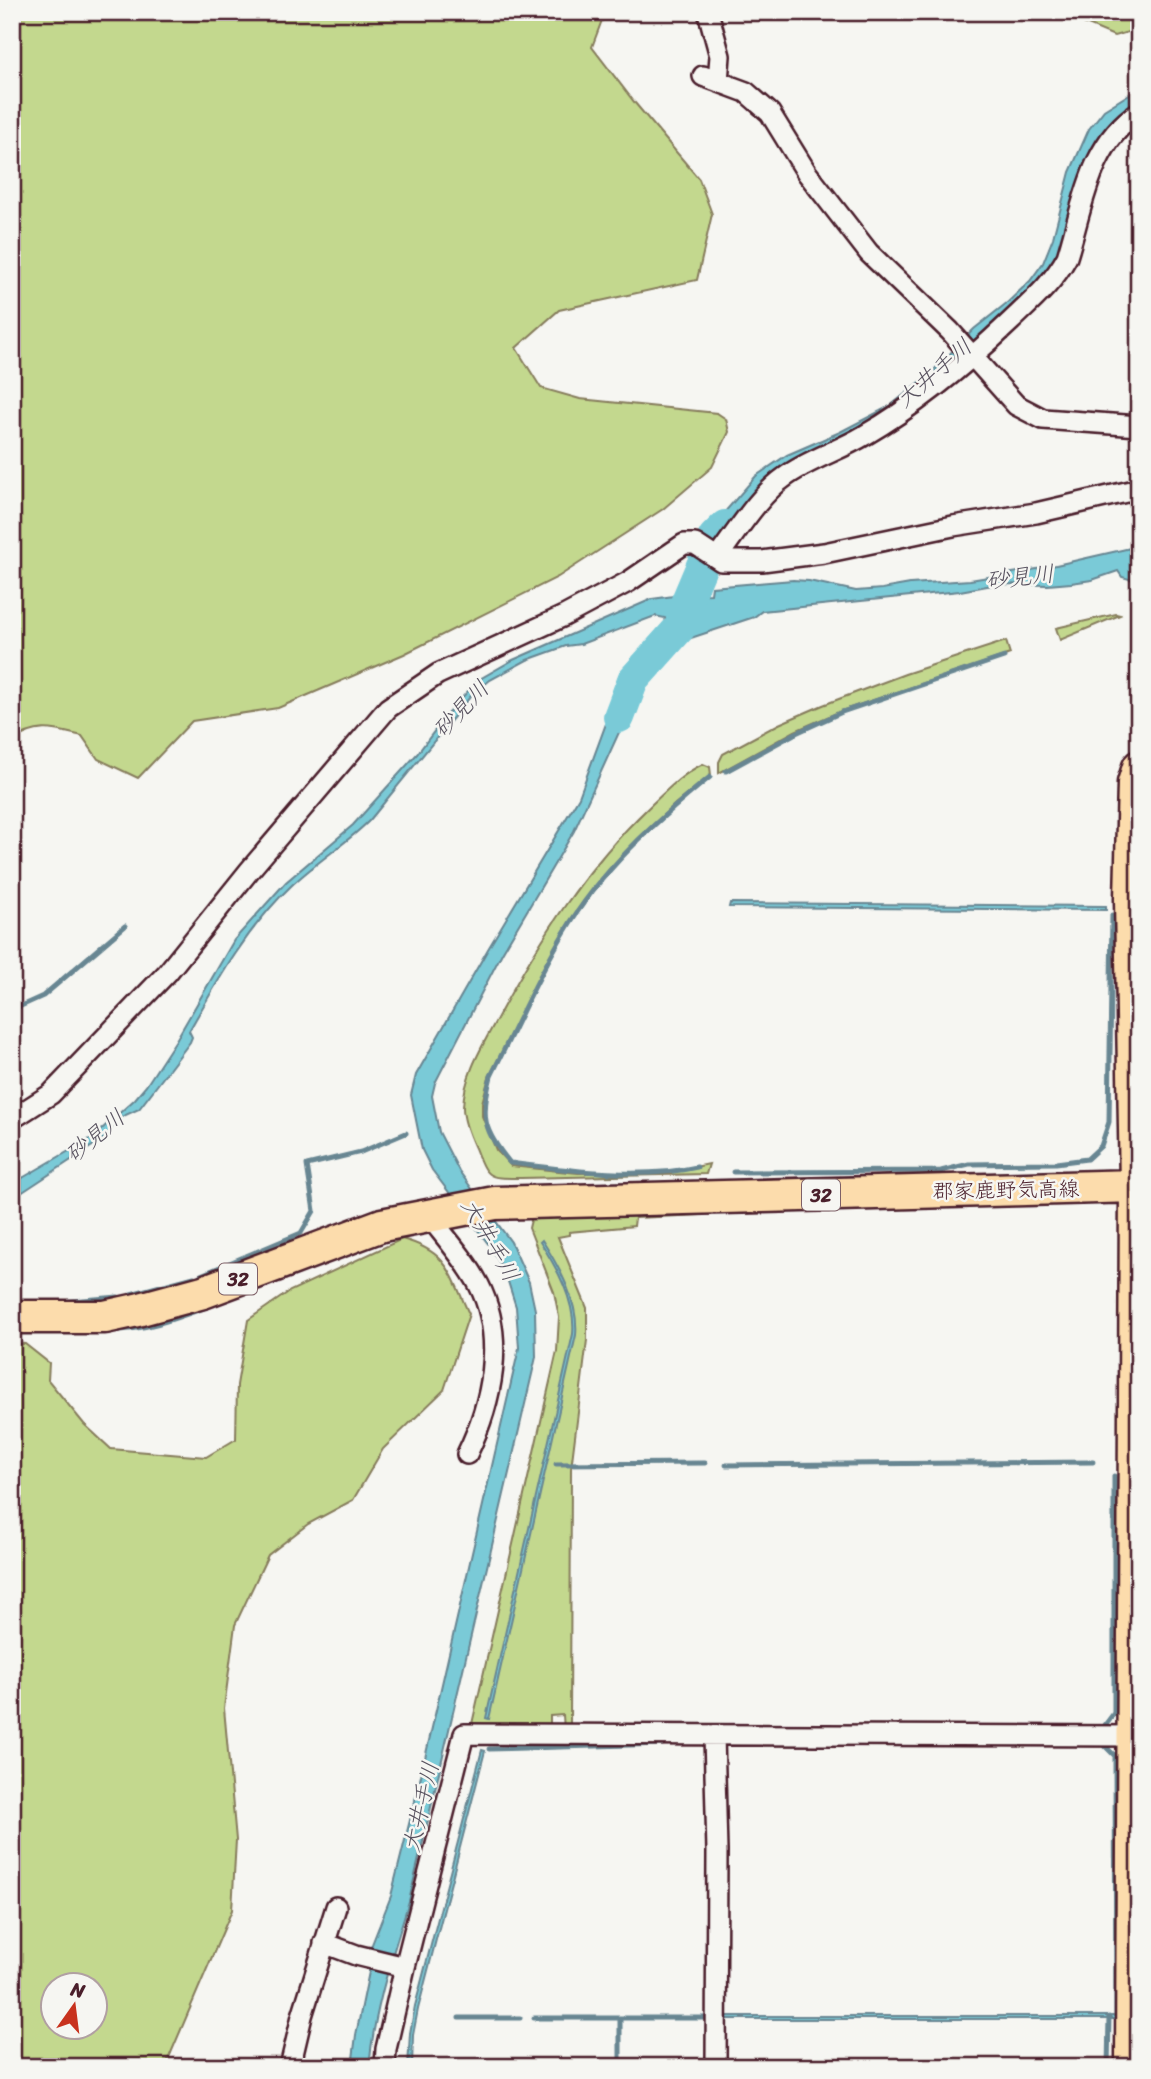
<svg xmlns="http://www.w3.org/2000/svg" width="1151" height="2079" font-family="Sriracha,'Klee One',sans-serif">
	<rect width="100%" height="100%" fill="#f6f6f2"/>
	<filter id="ink" filterUnits="userSpaceOnUse"><feTurbulence type="fractalNoise" baseFrequency=".0143" numOctaves="2"/><feDisplacementMap in="SourceGraphic" scale="14" xChannelSelector="R" yChannelSelector="G"/><feConvolveMatrix kernelMatrix="1 2 1 2 8 2 1 2 1" color-interpolation-filters="sRGB"/></filter>
	<g filter="url(#ink)">
		<path fill="#c3d88e" stroke="#867c5c" stroke-width="2" fill-rule="evenodd" d="M12,12H605L592,47L635,103L699,179L712,214L697,280L559,310L516,348L541,388L580,399L717,413L726,419L729,432L712,467L663,509L558,577L404,654L278,708L192,721L138,778L98,759L82,736C54,729 38,723 12,741Z
			M1057,12H1139V29L1114,36Z
			M1116,614L1120,615L1060,640L1056,628Z
			M1139,618V703L1134,714C1133,695 1126,630 1139,618Z
			M1006,641L1010,654L841,711L795,731L719,773V762L723,754L779,724L823,705L905,674Z
			M703,764L710,767L711,775L675,804L637,840L606,874L565,930L489,1077L482,1103V1116L496,1150L511,1166L578,1173L671,1172L709,1164L706,1174L521,1178C487,1178 487,1179 475,1148C469,1135 463,1121 463,1107C464,1073 485,1042 500,1013C541,937 586,867 649,807C665,792 683,773 703,764Z
			M706,1211L702,1215L635,1218L634,1226L569,1232V1235L558,1237L587,1308V1340L571,1469L570,1730H564L563,1715L550,1716V1725L472,1724L557,1351L559,1317L554,1292L529,1228L531,1220L537,1213Z
			M402,1239C449,1252 450,1273 469,1314L444,1390L383,1449L353,1500L308,1524L268,1555L235,1625L224,1708L236,1840L232,1910L165,2067H12V1343L25,1344L49,1363L48,1380L84,1424L111,1449L206,1457L236,1439L237,1385L248,1320L290,1291ZM94,1984V2026H52V1984Z"/>
		<path fill="#7acad7" stroke="#678692" stroke-width="2" d="M1139,88V103L1108,129L1066,244L1021,307L873,427L810,458L718,548L703,537L756,476L787,455L840,432L890,406L930,374L974,329L1008,302L1030,281L1043,263L1053,238L1070,172L1089,129L1104,110Z
			M1139,546V579L1136,581L1122,577L1118,571L1092,580L1071,583L1048,585L998,584L960,591L762,611L754,617L658,649L666,623L665,618L655,616L581,644L566,646L527,660L490,680L470,697L370,820C346,844 316,862 291,886C248,927 218,980 189,1031L192,1037L190,1042L139,1109L119,1118L106,1137L12,1199V1184L93,1137L135,1099L146,1086L176,1040L234,940L286,882L353,825L417,754L448,713L478,680L513,660L652,599L681,595L711,594L712,587L793,580L809,581L856,591L882,589L910,584L970,580L1043,568Z
			M625,672L642,682L574,831L502,953L435,1083L432,1096L439,1132L459,1171L511,1242L529,1282L535,1310L536,1357L409,1901C392,1957 374,2009 369,2067H352L356,2035L371,1962L369,1952L391,1896L420,1780L519,1348L516,1307L505,1272L489,1245L432,1170L422,1150L411,1095L416,1075L488,949L579,797Z
			M730,903L1106,906V910L729,907Z
			M542,1240C559,1267 579,1302 576,1335L489,1719L486,1718L573,1334C576,1302 557,1268 540,1242Z
			M482,1750L485,1751L418,2009L413,2035L412,2067H408L410,2033L415,2006Z
			M723,2016H1116L1115,2019H724Z"/>
		<g fill="none" stroke-linecap="round" stroke-linejoin="round">
			<path stroke="#678692" stroke-width="5" d="M726,771L796,733L842,712L1004,657
				M12,1010L43,996L125,926
				M697,1167C641,1180 567,1170 510,1163C483,1130 480,1117 491,1076C515,1029 536,979 564,933C600,871 656,821 710,777
				M733,1172L941,1171L969,1164L1056,1163L1087,1159L1101,1146L1109,1122L1112,915
				M201,1275L301,1233L314,1211L307,1165L361,1152L406,1133
				M131,1294L194,1277
				M61,1302L118,1297
				M112,1330C145,1330 174,1319 204,1308L208,1303
				M556,1464L705,1463
				M726,1465L1093,1462
				M1105,1725L1114,1713V1476
				M1103,1744L1115,1756L1116,2015
				M489,1749L663,1744
				M459,2018H520
				M534,2018H710
				M620,2067V2018
				M1108,2067L1109,2017"/>
			<path stroke="#7acad7" stroke-width="32" d="M684,608L714,537L725,526
				M619,717L633,680L691,615"/>
			<defs>
				<path id="minor" d="M708,12L720,56L718,81
					M703,76L746,92L770,113L807,173L869,253L950,331L1016,405L1043,419L1139,426
					M717,558C736,533 759,495 785,477C809,459 839,451 865,435C919,404 966,364 1011,321C1032,301 1053,283 1067,257C1083,206 1090,143 1139,112
					M12,1119L51,1094L167,973L249,871L388,708L438,674L564,616L628,582L684,544H695L721,561H762L824,553L953,526L1036,513L1139,489
					M428,1215C445,1237 466,1260 479,1285C506,1338 492,1403 467,1454
					M714,1735L717,1851L716,2067
					M324,1943L356,1955L405,1967
					M290,2067L302,2016L336,1907
					M385,2067L386,2049L405,1967L464,1734L1139,1736"/>
				<path id="primary" d="M12,1317H105L137,1310L203,1292L382,1225L495,1203L1136,1186
					M1132,2067L1136,1186L1131,899L1134,783L1139,767"/>
			</defs>
			<use href="#minor" stroke="#4a1f2b" stroke-width="24"/>
			<use href="#primary" stroke="#4a1f2b" stroke-width="37"/>
			<use href="#minor" stroke="#f6f6f2" stroke-width="19"/>
			<use href="#primary" stroke="#fcdcac" stroke-width="32"/>
		</g>
	</g>
	<g text-anchor="middle" dominant-baseline="central" stroke-width="5" stroke-linejoin="round" paint-order="stroke">
		<g fill="#f6f6f2" stroke="#7e6067" stroke-width="2">
			<rect x="802" y="1179.5" width="38" height="31" rx="5"/>
			<rect x="219" y="1263.5" width="38" height="31" rx="5"/>
		</g>
		<g font-size="19" font-weight="bold" fill="#4a1f2b">
			<text x="821" y="1195">32</text>
			<text x="238" y="1279">32</text>
		</g>
		<g font-size="21" fill="#4a1f2b" stroke="#f6f6f2">
			<text transform="translate(1006 1190) rotate(-1)">郡家鹿野気高線</text>
		</g>
		<g font-size="23" font-style="italic" fill="#58525f" stroke="#f6f6f2">
			<text transform="translate(934 373) rotate(-41)">大井手川</text>
			<text transform="translate(1020 577) rotate(-6)">砂見川</text>
			<text transform="translate(461 709) rotate(-46)">砂見川</text>
			<text transform="translate(95 1136) rotate(-39)">砂見川</text>
			<text transform="translate(490 1240) rotate(60)">大井手川</text>
			<text transform="translate(421 1807) rotate(-77)">大井手川</text>
		</g>
	</g>
	<rect width="1151" height="2079" fill="none" stroke="#f6f6f2" stroke-width="42"/>
	<rect x="21" y="21" width="1109" height="2037" fill="none" stroke="#4a1f2b" stroke-width="2.5" filter="url(#ink)"/>
	<g transform="translate(74 2006) rotate(14)"><circle r="33" fill="#f6f6f2" stroke="#b1a0a2" stroke-width="2"/>
	<path d="M0-5L12 26L0 18L-12 26Z" fill="#c8321e"/>
	<text y="-10" font-size="19" font-weight="bold" text-anchor="middle" fill="#4a1f2b">N</text>
	</g>
</svg>
